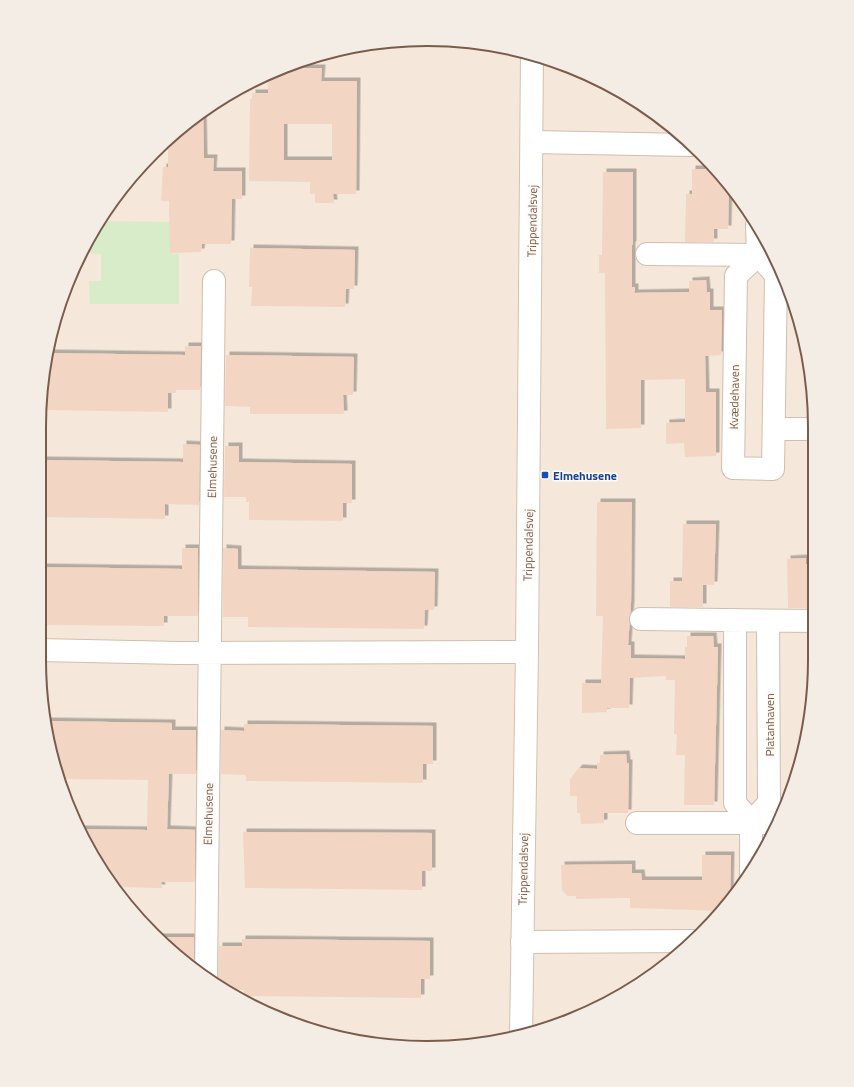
<svg xmlns="http://www.w3.org/2000/svg" width="854" height="1087" font-family="'Titillium Web',sans-serif">
	<defs>
		<filter id="shadow"><feDropShadow dx="3.5" dy="-3.5" stdDeviation="0" flood-color="#0004"/></filter>
	</defs>
	<rect width="100%" height="100%" fill="#fdf6ec"/>
	<path fill="#f5e8da" d="M452,40L527,52L598,79L663,119L719,171L763,233L794,302L814,401L815,660L808,735L785,809L749,876L701,935L621,996L528,1035L427,1048L327,1035L233,996L153,935L91,854L52,761L39,660L40,402L60,302L119,191L171,135L233,91L302,60L376,42Z"/>
	<path fill="#d8ecc9" d="M103,221L171,222L172,254H179V304H90L89,281H101V254L86,253Z"/>
	<path fill="#f3d5c3" fill-rule="evenodd" filter="url(#shadow)" d="M302,60V68H322L321,81H357L356,194H333L334,203H315V194H310V182L249,181L250,99H252V93H268V75ZM284,124H332V160H284Z
		M203,112L204,158H214L213,171H242V199H232L231,244H202L201,252L170,253L169,201H161L163,167H168V139Z
		M692,169H716L729,185L728,229H714V242H685L686,194H692Z
		M603,172H633V245H632V287H635V293L689,292V281L706,280L707,292H710V310H722L721,355L705,356L706,392H716V456L685,457L684,443L666,444V423L685,422V379L641,380V428L606,429L605,273H599V255H602Z
		M250,248L355,250L354,289H346L345,307L251,306L252,287H249Z
		M185,346H201L200,390H176V393H168V412L40,410L49,353L185,355Z
		M226,355L354,357L353,395H343L344,414H250V407L225,406Z
		M183,444L200,445L199,505L165,504V519L39,517L40,460L183,462Z
		M225,446H239V462L352,464V503H343V521L249,520V502H246V497H224Z
		M597,502H632L631,603L628,645H631V658L685,659V647H687V636H713L714,647H718L714,805H684L685,755H676L677,734H674L675,680H666V676L630,678L629,708H607V712L582,713V683H601L603,616H596Z
		M683,524H716L714,585H703V607H670V581H682Z
		M182,548H198V616H164V626L39,625V567L182,569Z
		M223,548L238,549V569L435,572L434,610H425L424,629L248,627V617H223Z
		M806,558V564H815V608H788L787,559Z
		M47,721L172,723V730H196V774H169L167,829L195,830V882H161L162,888L116,887L91,854L81,829L147,830L148,780L60,779L52,761Z
		M244,724L433,726V764H423V783L246,781V775L221,774V730L244,731Z
		M626,754L627,763H629L628,813H604V823L581,824L580,813H577V796H570V779L579,768L597,769V763H600V755Z
		M243,832L432,833V871H422V890L245,888Z
		M702,855H731L730,899L720,911L630,908V898L576,899V896H567L562,890L561,865L632,864V873H641L642,880H702Z
		M157,937H194V966L166,945Z
		M242,939L430,941V979H421V998L244,996V990L225,989L216,983L218,975L219,946H242Z"/>
	<g fill="none" stroke-linecap="round" stroke-linejoin="round">
		<defs>
			<path id="street" d="M533,142L690,145
				M757,225L758,255L776,275L773,469L733,468L736,276L758,255
				M647,254L764,255
				M774,429H814
				M641,619L815,621
				M735,620V803L751,822
				M39,650L179,653L527,652
				M637,823H778
				M751,873V822L769,803L768,621
				M522,942L692,941
				M206,975L214,281"/>
			<path id="secondary" d="M521,1036L527,652L532,54"/>
		</defs>
		<use href="#street" stroke="#d1beb0" stroke-width="24"/>
		<use href="#secondary" stroke="#d6c0b0" stroke-width="24"/>
		<use href="#street" stroke="#fff" stroke-width="22"/>
		<use href="#secondary" stroke="#fff" stroke-width="22"/>
	</g>
	<rect fill="#1a4fb4" stroke="#fffaf3" stroke-width="1.5" x="541" y="471" width="8" height="8" rx="2"/>
	<g text-anchor="middle" dominant-baseline="central" stroke-width="3" stroke-linejoin="round" paint-order="stroke">
		<g font-size="12" fill="#7a5c4d" stroke="#fffaf3">
			<text transform="translate(532 221) rotate(-89)">Trippendalsvej</text>
			<text transform="translate(734 397) rotate(-89)">Kvædehaven</text>
			<text transform="translate(212 467) rotate(-89)">Elmehusene</text>
			<text transform="translate(528 545) rotate(-89)">Trippendalsvej</text>
			<text transform="translate(769 725) rotate(-90)">Platanhaven</text>
			<text transform="translate(208 814) rotate(-89)">Elmehusene</text>
			<text transform="translate(523 869) rotate(-89)">Trippendalsvej</text>
		</g>
		<g font-size="12" font-weight="bold" fill="#164399" stroke="#fffaf3" text-anchor="start">
			<text x="553" y="475">Elmehusene</text>
		</g>
	</g>
	<path d="M0 0H854V1087H0ZM427 46H427A381 381 0 0 1 808 427V660A381 381 0 0 1 427 1041H427A381 381 0 0 1 46 660V427A381 381 0 0 1 427 46Z" fill="#f4ede6" fill-rule="evenodd"/>
	<path fill="none" stroke="#7a5c4d" stroke-width="2" d="M427 46H427A381 381 0 0 1 808 427V660A381 381 0 0 1 427 1041H427A381 381 0 0 1 46 660V427A381 381 0 0 1 427 46Z"/>
</svg>
